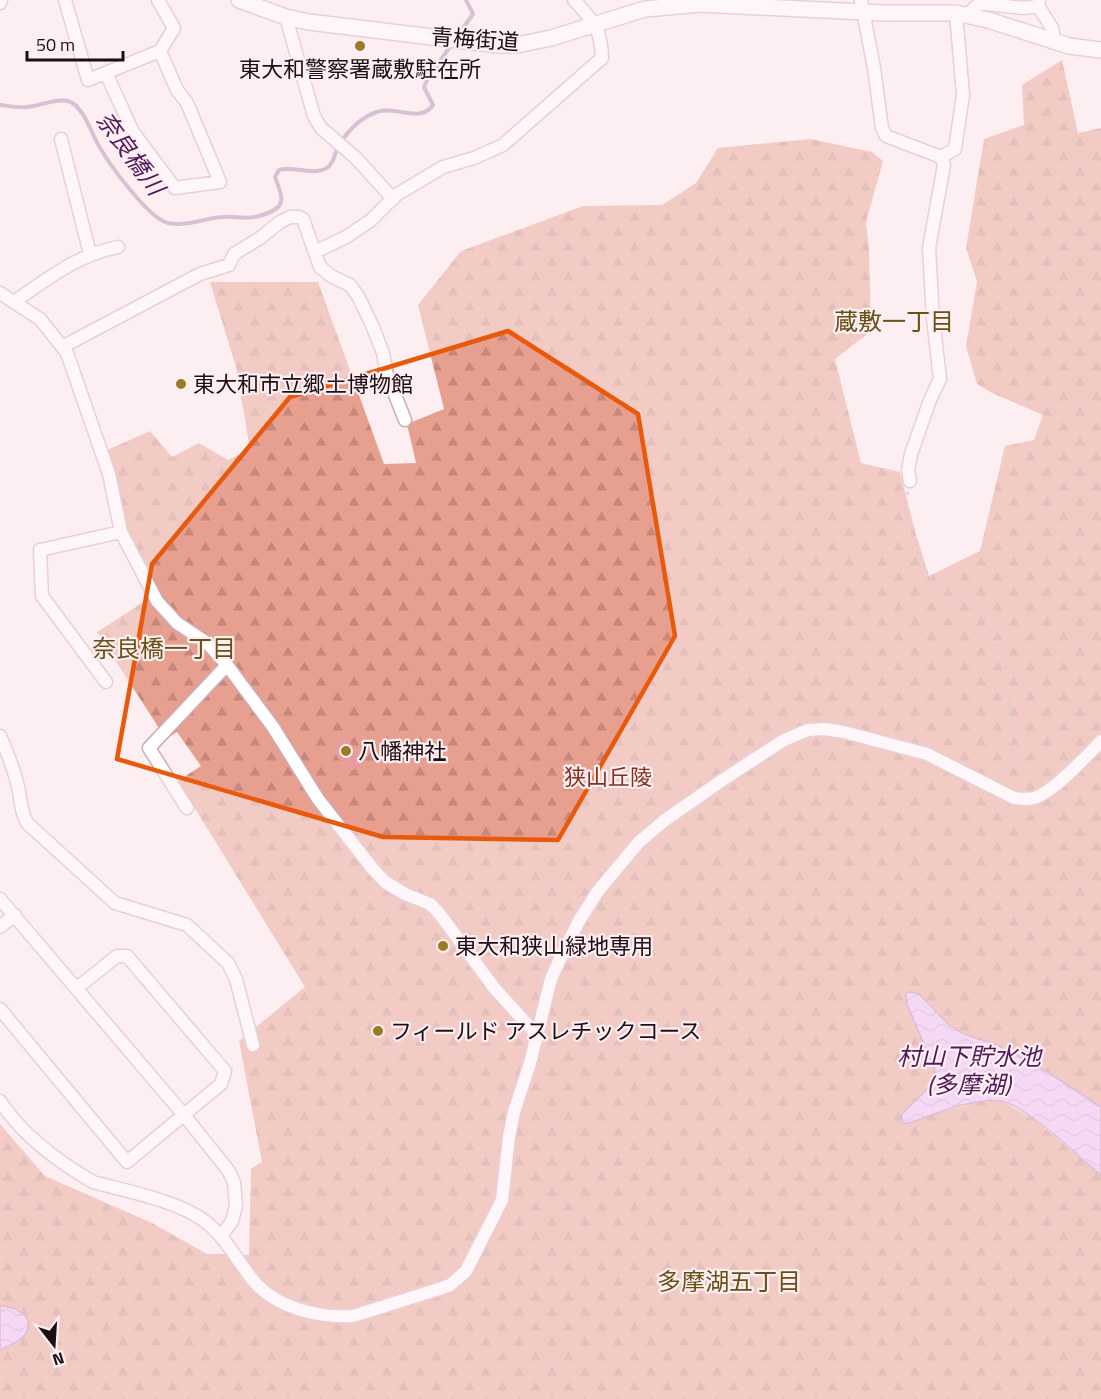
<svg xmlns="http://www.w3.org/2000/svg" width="1101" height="1399" font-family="'Titillium Web','Noto Sans JP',sans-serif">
	<defs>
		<pattern id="forest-firs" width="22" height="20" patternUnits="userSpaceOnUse" patternTransform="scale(1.5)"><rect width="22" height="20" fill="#e79f8f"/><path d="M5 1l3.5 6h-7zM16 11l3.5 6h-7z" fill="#c6887a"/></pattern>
		<pattern id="water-waves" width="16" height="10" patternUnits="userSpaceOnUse" patternTransform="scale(1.5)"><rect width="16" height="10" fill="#ebbef6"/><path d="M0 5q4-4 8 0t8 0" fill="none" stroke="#c9a2d2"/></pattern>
	</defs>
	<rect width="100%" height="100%" fill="#fdeef2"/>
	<path fill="url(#forest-firs)" d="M1062,60L1078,133L1101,128V1107L1049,1073L997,1045L975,1038L957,1030L950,1026L929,1003L906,999L935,1069L931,1085L902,1114L901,1119L941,1112L978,1102L1002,1101L1035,1120L1101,1175V1399H0V1350L11,1345L28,1323C21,1311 14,1306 0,1306V1124L45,1176L152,1223L207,1254L249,1255L251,1169L262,1162L239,1041L305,987L178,781L201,766L177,732L166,739L97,632L156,594L126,530L105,451L150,431L172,457L199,443L228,460L250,449L236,367L210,282H318L384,464L416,463L407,424L444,409L418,305L461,251L583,206L662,205L696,183L718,148L811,139L872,152L883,161L866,222L869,249L871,331L835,359L861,463L900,472L915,531L929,576L980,551L1005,446L1034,440L1043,415L992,393L977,384L966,346L977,282L966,248L984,139L1024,125L1022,85Z"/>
	<path fill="url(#water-waves)" stroke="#ad8ab2" stroke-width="1.5" d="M909,992L917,993L922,997L950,1026L964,1034L997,1045L1049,1073L1101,1107V1175C1080,1158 1025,1104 1000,1101C969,1098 937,1114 909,1123H903L901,1119L902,1114L931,1085L935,1070L907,1004L906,994Z
		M0,1306C12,1306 34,1314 27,1331C24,1340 8,1346 0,1350Z"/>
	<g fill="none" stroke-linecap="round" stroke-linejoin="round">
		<path stroke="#ad8ab2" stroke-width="4" d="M458,35L473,14L466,0
			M0,105C9,106 18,108 27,107C40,106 56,98 68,101C84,106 91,133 99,146C109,164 149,219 168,223C186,227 205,218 223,217C235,216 248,220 259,216C287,208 284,201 275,177L279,170C294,166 311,175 325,169C335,164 334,153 339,145C348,131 361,117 377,112C395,105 420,124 433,105L424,87L428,78L452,44"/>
	</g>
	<path fill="#e79ca2" d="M344,738L346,742L349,740L362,765L350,772L343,760L341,762L333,750L337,747L334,744Z"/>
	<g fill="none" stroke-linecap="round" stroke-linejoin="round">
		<defs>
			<path id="minor" d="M65,0L88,80L160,51L174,28L158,0
				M861,0L874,68L882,128L886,136L941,157L944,165L929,248L933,318L940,379L930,400L911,454L908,470L910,481
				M1039,0L1038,6L1052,28L1055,42
				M0,3L1,0
				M968,15L974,8L979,4H987L1024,8L1038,6
				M286,17L314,116L321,128L356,158L393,199
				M106,73L133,132L175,188L220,182L187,103L177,90L160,51
				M61,139L90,254
				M941,157L955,149L963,95L956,13
				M315,252L346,237L370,221L396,195L443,167L474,158L503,145L602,58C601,28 593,21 574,0
				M0,293L40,319L67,353L109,474L121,532L157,601L177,623L207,643L227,665L273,727L318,799L372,868L385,882L405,894L430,904L439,913L495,989L537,1035
				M15,301C49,278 77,255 118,247
				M62,347L200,274L229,265L234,254L260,238L280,222L290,217H299L303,219L320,267L331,276L350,285L358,296L372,325L383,353L387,375L405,420
				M106,682L42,596L40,550L121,532
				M0,736C8,754 15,772 19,791C21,804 21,811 27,823L115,903L187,925L228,963L236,979L253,1045
				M187,808L149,748L227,665
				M0,899L184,1115L228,1170L234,1182L236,1206L232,1221L221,1236
				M0,927L15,915
				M0,1009L127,1162L221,1084L225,1071L127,956H117L77,988
				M0,1101C23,1136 57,1161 93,1182C126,1191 179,1201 206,1222C225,1237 237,1260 252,1279C275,1308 318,1318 353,1316L439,1289L450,1285L466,1271L502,1200L509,1137L514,1112L530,1063L551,979L559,961L579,921L598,891L639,842L665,820L724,779L784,740L808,730L824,729L844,732L927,754L1014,798C1023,799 1030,800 1037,797C1057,788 1086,757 1101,741"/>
			<path id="major" d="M239,0L286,17L309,22L498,45H517L551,38L645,9L700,4L883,13H956L988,20L1069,46L1101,50"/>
		</defs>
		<use href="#minor" stroke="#ceabb6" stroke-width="15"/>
		<use href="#major" stroke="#ceabb6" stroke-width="18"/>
		<path stroke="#b2a4a8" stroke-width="2" stroke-dasharray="3 4.5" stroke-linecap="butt" d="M908,492L905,507L915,545L929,576L985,620L999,648L1007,674L1012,737L1011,759L1005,771L996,773
			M1020,812C1041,818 1047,810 1062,797"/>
		<use href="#minor" stroke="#fff" stroke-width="12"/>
		<use href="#major" stroke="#fff" stroke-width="15"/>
	</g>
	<path d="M0 0H1101V1399H0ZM508,331L638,414L675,636L558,840L383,837L117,759L152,564L290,397Z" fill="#fdeef2" fill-opacity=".55" fill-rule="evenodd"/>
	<path fill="none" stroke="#e8590c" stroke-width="4.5" stroke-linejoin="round" d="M508,331L638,414L675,636L558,840L383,837L117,759L152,564L290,397Z"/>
	<g fill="#9a7b24" stroke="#fdeef2" stroke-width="2">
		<circle cx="360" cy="46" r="6"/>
		<circle cx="181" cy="384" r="6"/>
		<circle cx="346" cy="751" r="6"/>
		<circle cx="443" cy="946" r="6"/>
		<circle cx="378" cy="1031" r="6"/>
	</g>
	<g text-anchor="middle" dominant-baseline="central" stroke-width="4.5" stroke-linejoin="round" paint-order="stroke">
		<g font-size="22" fill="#1b0f13" stroke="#fdeef2">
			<text transform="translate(475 39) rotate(4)">青梅街道</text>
		</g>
		<g font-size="22" fill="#1b0f13" stroke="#fdeef2" text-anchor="start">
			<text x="360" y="69" text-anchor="middle">東大和警察署蔵敷駐在所</text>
			<text x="193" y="384">東大和市立郷土博物館</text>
			<text x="358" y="751">八幡神社</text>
			<text x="455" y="946">東大和狭山緑地専用</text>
			<text x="390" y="1031">フィールド アスレチックコース</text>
		</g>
		<g font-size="22" fill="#84301f" stroke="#fdeef2">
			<text x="608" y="777">狭山丘陵</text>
		</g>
		<g font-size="24" font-style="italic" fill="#4e195b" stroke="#fdeef2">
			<text transform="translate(131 153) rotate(54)">奈良橋川</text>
			<text x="969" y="1056">村山下貯水池<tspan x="969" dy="28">(多摩湖)</tspan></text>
		</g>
		<g font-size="24" fill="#675116" stroke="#fdeef2">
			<text x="894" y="321">蔵敷一丁目</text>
			<text x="164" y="648">奈良橋一丁目</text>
			<text x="729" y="1281">多摩湖五丁目</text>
		</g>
	</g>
	<g transform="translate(54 1345) rotate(163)" stroke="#fdeef2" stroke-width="4.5" paint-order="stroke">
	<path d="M0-4.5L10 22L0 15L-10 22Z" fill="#1b0f13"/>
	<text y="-9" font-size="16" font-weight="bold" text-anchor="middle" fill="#1b0f13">N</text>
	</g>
	<path d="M27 51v9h96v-9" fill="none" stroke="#1b0f13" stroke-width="3"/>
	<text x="36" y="51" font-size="18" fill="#1b0f13" stroke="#fdeef2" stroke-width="4.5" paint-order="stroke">50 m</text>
</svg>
